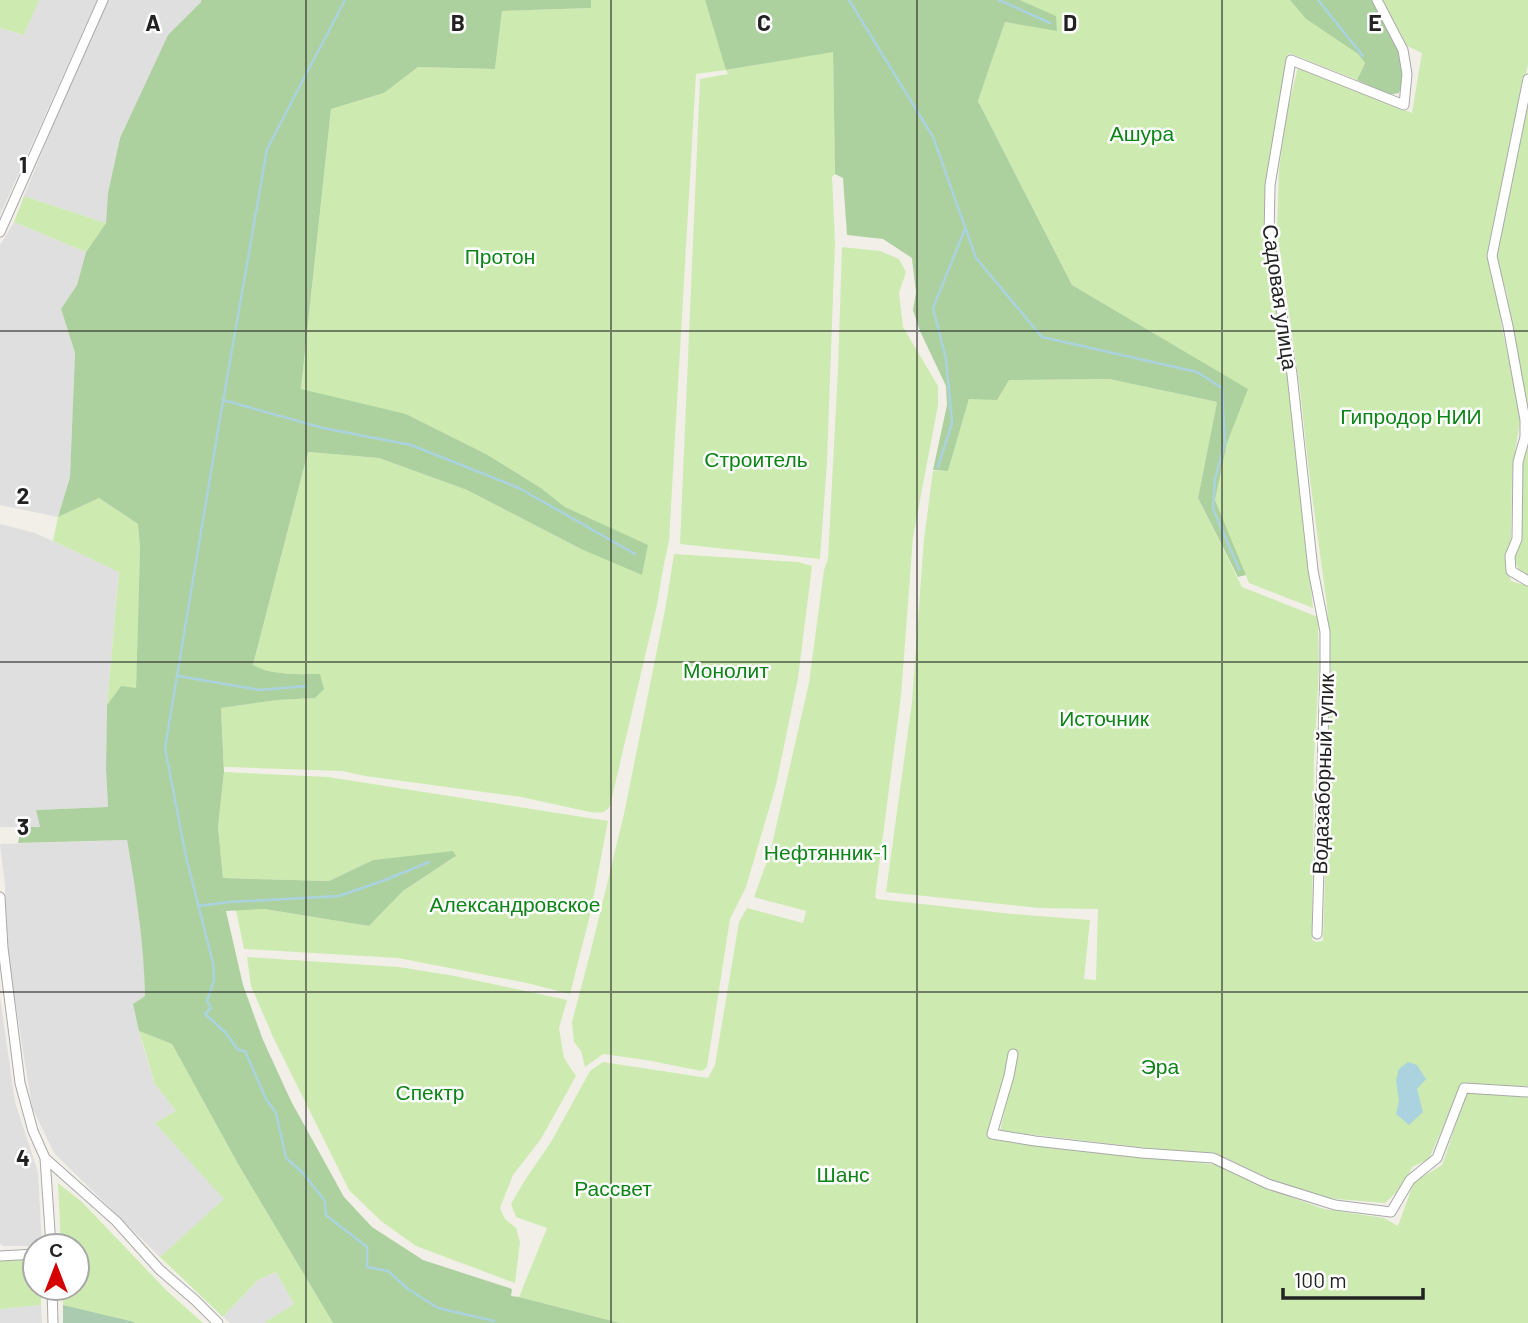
<svg xmlns="http://www.w3.org/2000/svg" width="1528" height="1323" font-family="Barlow,sans-serif">
	<rect width="100%" height="100%" fill="#f2efe9"/>
	<path fill="#e0dfdf" d="M38,0H97L0,215V28L24,35Z
		M105,0H201V2L168,36L120,138L108,193L106,223L24,196Z
		M14,222L86,252L77,285L61,309L75,353L70,477L58,517L0,505V245Z
		M0,524L35,533L119,571L107,705L106,769L108,807L36,810L40,827H0Z
		M127,840L141,926L144,963L145,996L133,1004L142,1043L155,1084L176,1111L155,1123L225,1199L160,1257L54,1153L32,1107L6,943L5,885L0,844Z
		M0,997L15,1102L38,1172L42,1246H3L0,1244Z
		M276,1272L294,1304L264,1323H230L223,1317L258,1280Z
		M41,1305L42,1323H0V1309Z"/>
	<path fill="#cdebb0" d="M0,0H39L24,35L0,28Z
		M591,0H705L727,70L833,51L835,174L832,177L835,242L827,462L820,559L680,544L700,79L728,74L726,70L696,74L669,541L662,574L657,605L610,806C605,814 599,813 590,812L521,797L365,776L342,771L224,767L221,708L278,700L315,698L320,674C298,674 273,675 253,666L308,452L379,458L467,490L581,549L648,546L565,507L541,488L486,454L406,414L301,390L331,109L384,93L418,67L495,69L502,11L591,8Z
		M1020,0H1290L1306,19L1358,54L1365,63L1357,80L1289,53L1269,174L1266,235L1286,355L1313,608L1249,583L1215,500L1227,443L1247,389L1072,285L978,101L1005,22L1057,30L1055,16Z
		M1383,0H1528V64L1488,254L1499,299L1501,324L1521,414L1512,472L1511,538L1507,567L1511,581L1528,586V1086L1461,1085L1429,1159L1412,1167L1403,1186L1385,1203L1325,1198L1268,1178L1224,1157L1000,1131L1018,1051H1011L987,1138L1218,1165L1260,1186L1324,1209L1384,1218L1398,1226L1414,1182L1442,1165L1467,1092L1528,1096V1323H620L519,1297L547,1228L516,1217L511,1204L525,1180L551,1142L590,1071L603,1062L708,1078L715,1065L739,922L747,908L803,923L806,911L754,897L770,853L809,683L824,570L828,559L838,369L842,247L880,251L899,259L906,272L899,293L903,327L938,386V405L913,537L901,696L875,897L877,899L1012,914L1090,920L1084,979L1096,980L1098,909L1039,908L886,892L912,702L924,539L933,471H948L969,399L1009,380L1109,379L1217,402L1198,498L1242,587L1318,617L1319,669L1314,759L1312,940L1316,942L1323,941L1331,670L1327,606L1309,472L1299,382L1277,231L1279,170L1286,116L1298,67L1412,113L1422,53L1407,46Z
		M1528,95V407L1513,348L1507,294L1495,255Z
		M24,196L106,223L86,252L14,222Z
		M1528,448V575L1519,570L1513,557L1522,467Z
		M99,498L138,524L140,548L136,689L121,686L107,705L119,572L53,541L58,517Z
		M674,554L798,562L812,566L798,678L776,785L746,887L730,919L707,1067L702,1071L646,1060L603,1054L585,1067L581,1051L574,1042L572,1022L591,950L624,814L666,605Z
		M224,772L328,777L608,821L590,915L570,994L527,983L398,958L244,949L236,910L264,909L369,926L403,891L455,857L373,860L329,881L223,878L218,827Z
		M247,957L399,967L455,976L567,1000L559,1028L564,1058L576,1076L541,1139L513,1175L500,1208L505,1219L516,1228L520,1242L515,1283L416,1246L381,1221L349,1190L273,1037L251,986Z
		M139,1031L172,1044L238,1164L333,1323H264L294,1304L276,1272L258,1280L223,1317L160,1257L224,1199L155,1123L176,1111L155,1084Z
		M58,1183L82,1202L167,1291L203,1323H135L63,1305L62,1288H77V1246H61Z
		M35,1259V1288H41V1305L0,1309V1261Z"/>
	<path fill="#add19e" d="M201,0H591V8L502,11L495,69L418,67L384,93L331,109L301,389L406,414L486,454L541,488L565,507L648,545L642,575L581,549L467,490L379,458L308,452L253,665C272,676 299,674 320,674L324,689L315,698L278,700L221,708L224,772L218,827L223,878L329,881L373,860L453,851L456,856L403,891L369,926L264,909L226,911L243,985L263,1040L291,1101L344,1197L372,1227L423,1260L512,1289L511,1296L519,1297L620,1323H333L238,1164L172,1044L139,1031L133,1004L145,996C144,943 136,892 127,840L18,843L21,827H40L36,810L108,807L106,769L107,705L121,686L136,688L140,548L138,524L99,498L58,517L70,477L75,353L61,309L77,285L86,252L106,223L108,193L120,138L168,35L201,2Z
		M705,0H1020L1056,16L1057,31L1005,22L978,101L1072,285L1248,389L1227,443L1215,500L1246,575L1238,577L1198,498L1217,402L1109,379L1009,380L997,400L969,399L948,471L933,470L947,405L946,386L920,331L913,310L916,292L912,258L883,239L847,235L843,178L835,174L833,52L726,70Z
		M1290,0H1372C1386,27 1411,61 1399,93L1389,95L1357,80L1365,63L1358,54L1306,19Z"/>
	<path fill="#aacbaf" d="M63,1305L134,1322L135,1323H63Z"/>
	<path fill="#aad3df" d="M1408,1062L1417,1065L1426,1079L1417,1089L1423,1112L1409,1125L1396,1114L1399,1101L1396,1080L1399,1069Z"/>
	<g fill="none" stroke-linecap="round" stroke-linejoin="round">
		<path stroke="#aad3df" stroke-width="2.5" d="M345,0L267,149L218,430L165,748L186,857L213,963L214,980L207,1001L211,1008L205,1014L226,1033L238,1050L245,1051L266,1099L276,1113L286,1158L303,1173L325,1201L326,1215L367,1247V1267L388,1271L408,1289L438,1308L494,1321
			M849,0L933,137L976,258L1042,337L1197,372L1222,388L1225,443L1215,479L1213,509L1239,569
			M999,0L1050,23
			M1318,0L1363,56
			M223,400L323,428L411,445L519,488L635,554
			M938,467L952,423L946,359L933,308L965,229
			M178,676L260,690L306,686
			M198,906L229,902L339,896L385,880L429,862"/>
		<defs>
			<path id="minor" d="M1528,79L1492,256L1508,326L1525,420V437L1518,462L1517,539L1510,556L1511,571L1528,581
				M0,232L103,0
				M0,897L3,948L20,1083L33,1131L45,1158L51,1246
				M1317,934L1325,673V632L1313,570L1292,374L1269,237L1270,185L1291,60L1404,105L1407,74L1403,50L1377,0
				M1013,1054L1009,1076L992,1134L1035,1141L1142,1153L1213,1158L1268,1184L1335,1205L1391,1212L1410,1180L1437,1158L1464,1088L1528,1092
				M45,1158L116,1221L159,1269L196,1301L218,1323
				M0,1256L35,1254
				M52,1288L53,1323"/>
		</defs>
		<use href="#minor" stroke="#a9a9a9" stroke-width="11"/>
		<use href="#minor" stroke="#fff" stroke-width="9"/>
	</g>
	<path fill="none" stroke="#222" stroke-width="2" stroke-opacity="0.55" d="M306,0V1323M611,0V1323M917,0V1323M1222,0V1323M0,331H1528M0,662H1528M0,992H1528"/>
	<g text-anchor="middle" dominant-baseline="central" stroke-width="5" stroke-linejoin="round" paint-order="stroke">
		<g font-size="21" fill="#0c8416" stroke="#fff">
			<text x="1142" y="132">Ашура</text>
			<text x="500" y="255">Протон</text>
			<text x="1411" y="415">Гипродор НИИ</text>
			<text x="756" y="458">Строитель</text>
			<text x="726" y="669">Монолит</text>
			<text x="1104" y="717">Источник</text>
			<text x="826" y="851">Нефтянник-1</text>
			<text x="515" y="903">Александровское</text>
			<text x="1160" y="1065">Эра</text>
			<text x="430" y="1091">Спектр</text>
			<text x="843" y="1173">Шанс</text>
			<text x="613" y="1187">Рассвет</text>
		</g>
		<g font-size="21" fill="#222" stroke="#fff">
			<text transform="translate(1281 297) rotate(82)">Садовая улица</text>
			<text transform="translate(1322 774) rotate(-88)">Водазаборный тупик</text>
		</g>
	</g>
	<g font-size="23" text-anchor="middle" font-weight="bold" fill="#222" stroke="#fff" stroke-width="5" stroke-linejoin="round" paint-order="stroke">
		<text x="153" y="31">A</text>
		<text x="458" y="31">B</text>
		<text x="764" y="31">C</text>
		<text x="1070" y="31">D</text>
		<text x="1375" y="31">E</text>
		<text x="23" y="173">1</text>
		<text x="23" y="504">2</text>
		<text x="23" y="835">3</text>
		<text x="23" y="1166">4</text>
	</g>
	<g transform="translate(56 1267)"><circle r="33" fill="#ffffff" stroke="#a7a7a7" stroke-width="2"/>
	<path d="M0-5L12 26L0 18L-12 26Z" fill="#d40000"/>
	<text y="-10" font-size="19" font-weight="bold" text-anchor="middle" fill="#222222">С</text>
	</g>
	<path d="M1283 1288v10h140v-10" fill="none" stroke="#222222" stroke-width="3.5"/>
	<text x="1294" y="1288" font-size="21" fill="#222222" stroke="#ffffff" stroke-width="5" paint-order="stroke">100 m</text>
</svg>
